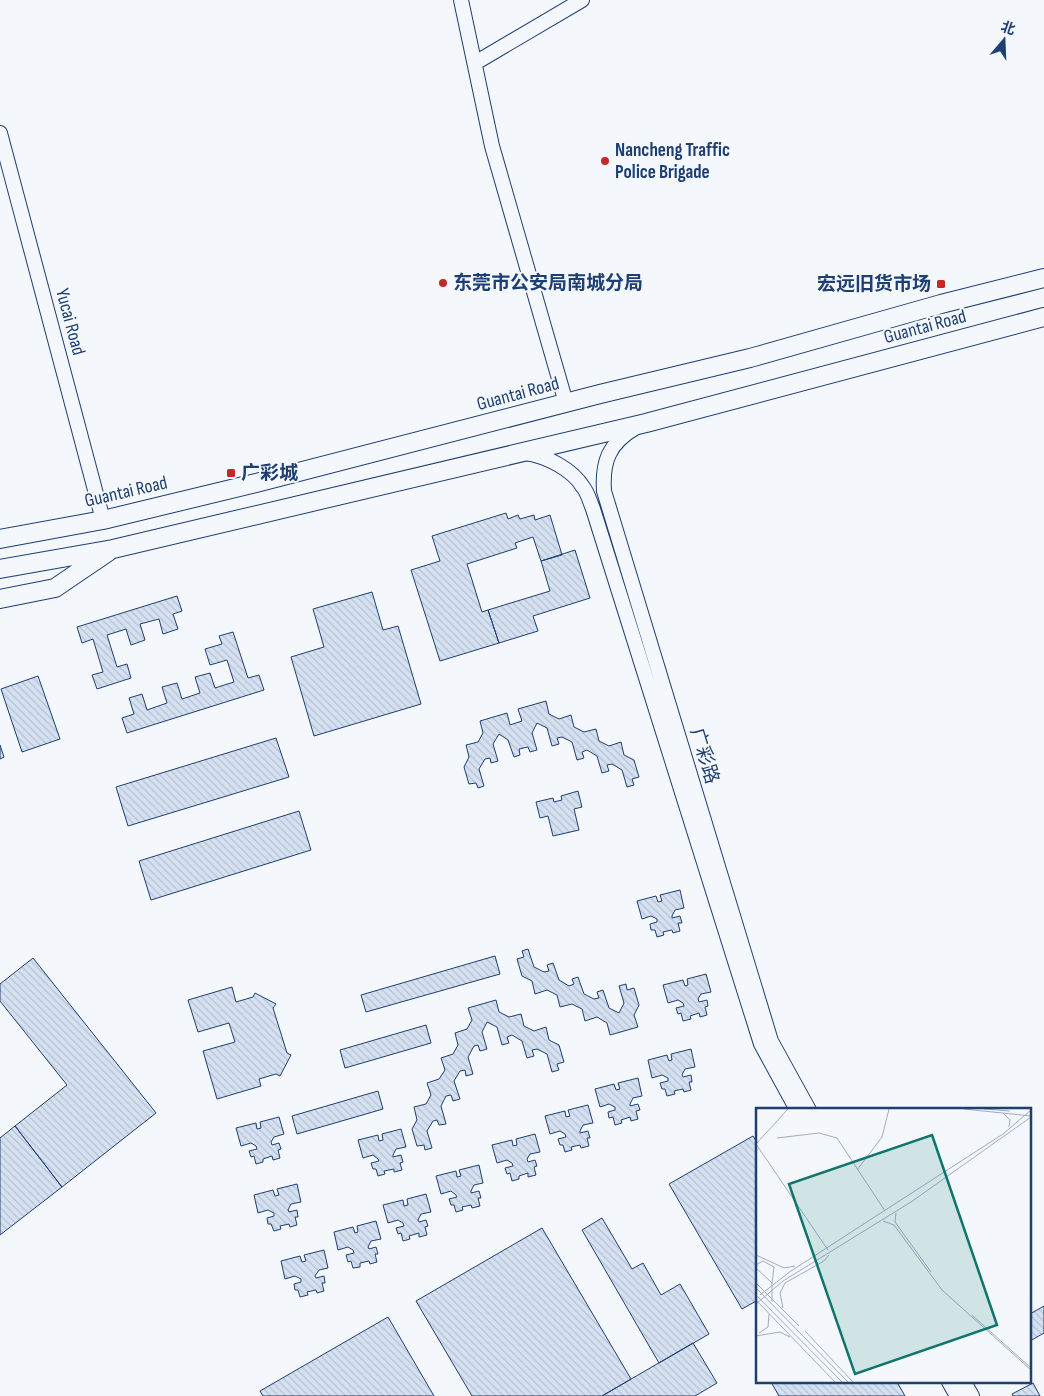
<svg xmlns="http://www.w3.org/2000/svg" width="1044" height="1396" font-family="'Sofia Sans Condensed','Noto Sans SC',sans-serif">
	<defs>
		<pattern id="building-back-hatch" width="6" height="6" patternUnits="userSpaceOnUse" patternTransform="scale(1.25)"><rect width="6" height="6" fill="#d5e0f0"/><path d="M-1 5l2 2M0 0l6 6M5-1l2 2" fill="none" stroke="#b6c1d1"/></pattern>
	</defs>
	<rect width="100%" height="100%" fill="#f4f7fb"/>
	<path fill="url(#building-back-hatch)" stroke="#1d3f73" d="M506,513L508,519L518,515L520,519L534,515L535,520L550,515L562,555L541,561L533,537L515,543L517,548L467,564L482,612L488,610L499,643L440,661L411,570L440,561L432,536Z
		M575,550L590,598L533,616L538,631L499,643L488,610L550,591L541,561Z
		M372,592L383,630L398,626L421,704L314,736L291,657L324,647L313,609Z
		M177,596L182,611L173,614L178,629L163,634L159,619L140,624L145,640L131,645L126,629L107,635L117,667L127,664L131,678L97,689L92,675L103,672L93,639L82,643L77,627Z
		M233,632L248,678L259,675L264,690L127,733L122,718L134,714L129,698L142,694L147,710L167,703L162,687L177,683L182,699L200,693L195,677L210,673L215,688L234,682L227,660L210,665L205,649L222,644L219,636Z
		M38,676L60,739L22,752L1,689Z
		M546,701L549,714L559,719L571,715L574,727L584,732L596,729L599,741L609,746L621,742L624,755L634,760L639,777L632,779L634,785L627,787L622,770L612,764L607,765L609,771L602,773L597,756L587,750L582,752L584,758L577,760L572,742L562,737L557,738L559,744L552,746L547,728L537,723L532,733L537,750L530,752L528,747L519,749L520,755L514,757L508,740L499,734L493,744L498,761L491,763L490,758L485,759L479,769L484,786L478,788L476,783L469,784L464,767L469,757L466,745L478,742L483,733L480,721L507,713L510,725L522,721L518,709Z
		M276,738L289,777L128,826L116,787Z
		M0,745L4,757L0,759Z
		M578,791L582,807L574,809L579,830L553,836L548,816L540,818L536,802L553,798L554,802L562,800L561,796Z
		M299,811L311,850L151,900L139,861Z
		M680,890L684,908L675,910L672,916V918L680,916L682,923H678L680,931L673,933L672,930L663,932L664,935L657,937L655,930H651L650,924L657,922V919L651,916L642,919L637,901L656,896L658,902L662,901L660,895Z
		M528,949L534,967L544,972L549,971L547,965L553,963L559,980L569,986L574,984L572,979L578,977L584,994L594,999L599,998L597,992L603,990L609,1008L619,1013L624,1003L619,986L626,984L627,990L634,988L639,1005L634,1015L638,1027L610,1035L607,1023L597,1017L585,1021L582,1009L572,1004L560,1007L557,995L547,990L535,994L532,981L522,976L517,959L524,957L522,951Z
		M495,956L500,974L366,1012L361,995Z
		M33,958L156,1113L62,1187L15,1126L67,1085L0,1001V984Z
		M706,974L711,992L701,994L698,999L699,1002L707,1000L708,1006L705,1007L707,1015L700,1017L699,1013L690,1016L691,1019L683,1021L681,1013L678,1014L676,1008L684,1006L683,1003L678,1000L668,1003L663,985L683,980L685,986L688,985L687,979Z
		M232,987L236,1002L253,997L255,993L276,1004L273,1008L287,1053L291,1055L280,1076L276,1074L259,1079L261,1086L217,1099L203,1051L235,1042L229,1023L198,1032L188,1000Z
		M496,1000L499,1012L509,1017L521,1014L524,1026L534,1031L546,1027L549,1040L559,1045L564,1062L557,1064L559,1070L552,1072L547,1054L537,1049L532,1050L534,1056L527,1058L522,1041L512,1035L507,1037L509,1043L502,1045L497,1027L487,1022L482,1032L487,1049L480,1051L478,1045L474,1046L468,1057L473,1074L466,1076L465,1070L460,1071L454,1081L460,1099L453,1101L451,1095L446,1096L441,1106L446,1124L439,1125L437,1120L433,1121L427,1131L432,1148L425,1150L424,1145L417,1146L412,1129L417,1120L414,1107L426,1104L431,1095L427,1083L439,1079L445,1070L441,1058L453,1054L458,1045L455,1033L467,1029L472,1020L468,1008Z
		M426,1025L431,1043L345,1068L340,1050Z
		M691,1049L695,1067L685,1069L682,1075L683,1077L691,1075L692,1082H689L691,1090L684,1092L683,1089L674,1091L675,1094L667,1096L665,1089H662L660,1083L668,1081V1078L662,1075L652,1078L648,1060L667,1055L669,1061L672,1060L671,1054Z
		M638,1078L642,1096L633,1098L630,1104V1106L638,1104L640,1110L636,1111L638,1119L631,1121L630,1117L621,1120L622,1123L615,1125L613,1117L609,1118L608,1112L615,1110V1107L609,1104L600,1107L595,1089L614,1084L616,1090L620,1089L618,1083Z
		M378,1091L383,1109L297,1134L292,1116Z
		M588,1105L593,1123L583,1125L580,1131V1133L588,1131L590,1138H587L589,1146L581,1148L580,1145L571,1147L572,1150L565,1152L563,1145H560L558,1139L566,1137L565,1134L560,1131L550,1134L545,1116L565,1111L566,1117L570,1116L568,1110Z
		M279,1117L284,1134L274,1137L271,1142L272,1145L279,1143L281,1149L278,1150L280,1158L273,1160L272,1156L263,1159V1162L256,1164L254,1156L251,1157L249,1151L257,1149L256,1146L251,1143L241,1146L236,1128L256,1123L257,1129L261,1128L260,1122Z
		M15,1126L62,1187L0,1235V1138Z
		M401,1129L406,1147L396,1149L393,1155V1157L401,1155L403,1162L400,1163L402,1170L394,1172V1169L384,1171L385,1174L378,1176L376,1169H373L371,1163L379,1161L378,1159L373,1155L363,1158L358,1140L378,1135L379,1141L383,1140L382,1134Z
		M535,1134L540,1152L530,1154L527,1159L528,1162L535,1160L537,1166L534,1167L536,1175L528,1177V1173L519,1176V1179L512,1181L510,1173L507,1174L505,1168L513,1166L512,1163L507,1160L497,1163L492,1145L512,1140L513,1146L517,1145L516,1139Z
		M753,1136L758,1144V1300L742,1309L669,1184Z
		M479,1165L483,1183L474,1185L471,1191V1193L479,1191L481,1198H478L480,1206L472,1208L471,1205L462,1207L463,1210L456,1212L454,1205H451L449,1199L457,1197L456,1195L451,1191L441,1194L436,1176L456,1171L457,1177L461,1176L459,1170Z
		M297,1184L301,1202L291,1204L288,1210L289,1212L297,1210L298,1217H295L297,1225L290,1227L289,1224L280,1226L281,1229L274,1231L271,1224H268L267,1218L274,1216V1213L268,1210L258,1213L254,1195L273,1190L275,1196L279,1195L277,1189Z
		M426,1194L431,1212L421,1214L418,1220L419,1222L426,1220L428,1226L425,1227L427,1235L419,1237V1233L409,1236L410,1239L403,1241L401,1233L398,1234L396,1228L404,1226L403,1223L398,1220L388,1223L383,1205L403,1200L404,1206L408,1205L407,1199Z
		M602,1218L632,1269L643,1263L661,1295L680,1284L709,1334L659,1363L582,1230Z
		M376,1221L381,1239L371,1241L368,1247L369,1249L376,1247L378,1254H375L377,1262L370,1264L369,1261L360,1263V1267L353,1268L351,1261L348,1262L346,1255L354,1253L353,1250L348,1247L338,1250L334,1232L353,1227L355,1233L358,1232L357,1226Z
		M542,1228L631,1379L602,1396H472L416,1301Z
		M324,1250L328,1268L319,1270L315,1276L316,1278L324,1276L325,1283H322L324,1291L317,1293L316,1290L307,1292L308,1295L300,1297L298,1290H295L294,1284L301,1282V1279L295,1276L285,1279L281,1261L300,1256L302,1262L306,1261L304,1255Z
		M1044,1306V1333L1030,1341V1314Z
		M388,1317L434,1396H263L260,1391Z
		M693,1343L717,1383L695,1396H602Z
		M771,1382H897L905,1396H779Z
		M1033,1383L1040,1396H1013L1012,1394Z"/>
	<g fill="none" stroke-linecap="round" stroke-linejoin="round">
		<defs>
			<path id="minor" d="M461,0L492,146L566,403
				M475,63L582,0
				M0,133L103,520
				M635,428C609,443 602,462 604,491L771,1041L809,1110
				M526,453C546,456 572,469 583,487C588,493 590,502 593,509L761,1044L797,1110
				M949,1382L957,1396
				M964,1382L972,1396"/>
			<path id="major" d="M0,539L103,520L256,483L600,394L750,358L941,304L1044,278
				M0,569L113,549L646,423L1044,317
				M0,599L55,588L108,552"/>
		</defs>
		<use href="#minor" stroke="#1d3f73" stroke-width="16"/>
		<use href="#major" stroke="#1d3f73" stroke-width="20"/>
		<use href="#minor" stroke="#f4f7fb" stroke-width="14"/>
		<use href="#major" stroke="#f4f7fb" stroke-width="18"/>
	</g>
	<g fill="#c62828" stroke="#f4f7fb" stroke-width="2">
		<circle cx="605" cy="161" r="5"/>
		<circle cx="443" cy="283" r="5"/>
		<rect x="936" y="279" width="10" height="10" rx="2.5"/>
		<rect x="226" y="468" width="10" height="10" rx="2.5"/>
	</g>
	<g text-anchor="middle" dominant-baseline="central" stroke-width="4" stroke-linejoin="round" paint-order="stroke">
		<g font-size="19" font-weight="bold" fill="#1d3f73" stroke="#f4f7fb" text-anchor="start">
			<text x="615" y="150">Nancheng Traffic<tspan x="615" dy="22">Police Brigade</tspan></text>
			<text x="453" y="283">东莞市公安局南城分局</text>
			<text x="931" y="284" text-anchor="end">宏远旧货市场</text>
			<text x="241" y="473">广彩城</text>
		</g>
		<g font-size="19" fill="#1d3f73" stroke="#f4f7fb">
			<text transform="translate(70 322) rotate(75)">Yucai Road</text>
			<text transform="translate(925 327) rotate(-15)">Guantai Road</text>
			<text transform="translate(518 394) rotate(-15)">Guantai Road</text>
			<text transform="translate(126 492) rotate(-13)">Guantai Road</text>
			<text transform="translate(704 756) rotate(73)">广彩路</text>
		</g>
	</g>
	<g transform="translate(756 1108)">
		<rect width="275" height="275" fill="#f4f7fb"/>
		<path fill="none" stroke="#9eadc5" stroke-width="1" d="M208,1L275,8M228,1L254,3M247,5L254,12L253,19M21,30L63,25L81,30L129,103M0,36L72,142M0,36L32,1M101,62L126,29L133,1M140,105L139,114L175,164M127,113L138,117L186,182L275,262M0,147L28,160L39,158M0,157L7,153L18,159L16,175M0,160L16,175V194M0,175L43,218M0,180L92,274M0,187L86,274M4,187L35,163L247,26L275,2M0,192L79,274M0,196L27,173L155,94L275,9M27,200L24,185L29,175L68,153L73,147M216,207L275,260M49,223L97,274M3,225L12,219L13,206M0,228L24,224L34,229"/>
		<path fill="#0f766e" fill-opacity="0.15" stroke="#0f766e" stroke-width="2.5" d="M176,27L241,217L99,266L33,76Z"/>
		<rect width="275" height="275" fill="none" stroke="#1d3f73" stroke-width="2.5"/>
	</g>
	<g transform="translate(1004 40) rotate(19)" stroke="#f4f7fb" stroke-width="4" paint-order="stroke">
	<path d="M0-4L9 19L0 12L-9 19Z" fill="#1d3f73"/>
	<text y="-8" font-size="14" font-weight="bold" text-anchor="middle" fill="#1d3f73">北</text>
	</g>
</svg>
